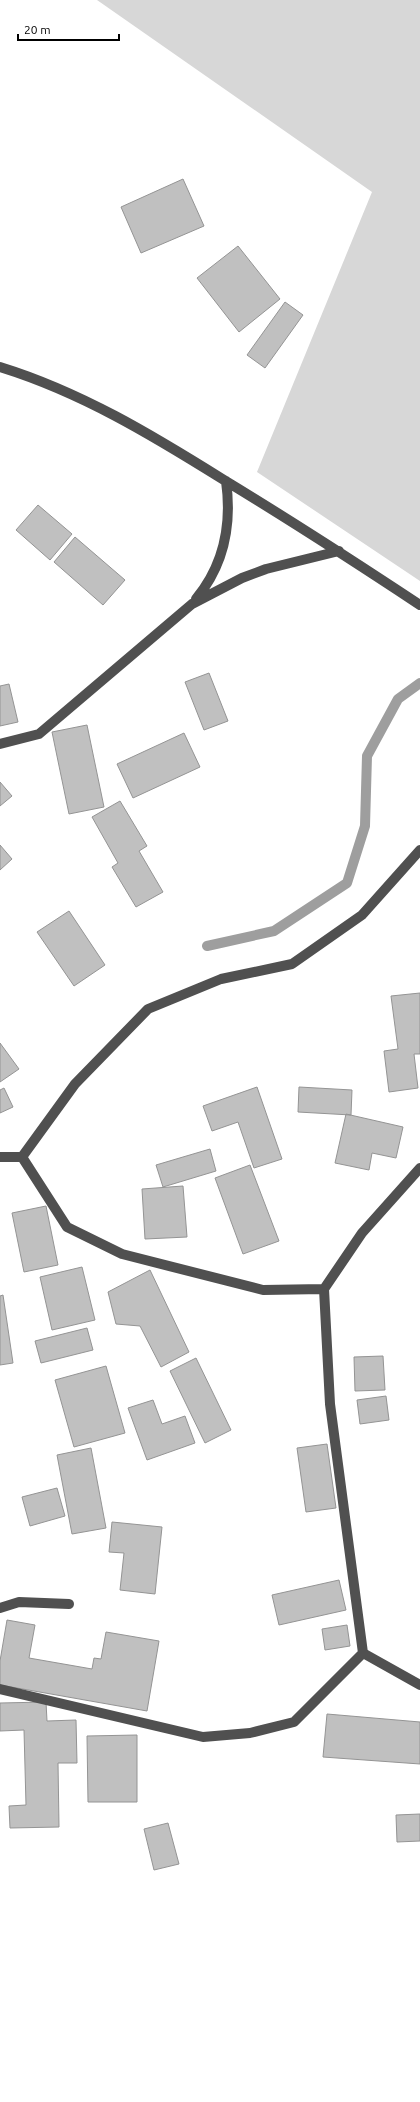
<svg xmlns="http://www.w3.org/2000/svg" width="420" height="2102" font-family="Ubuntu,sans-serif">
	<rect width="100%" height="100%" fill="#fff"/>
	<path fill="#d7d7d7" d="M97,0H420V581L257,472L372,192Z"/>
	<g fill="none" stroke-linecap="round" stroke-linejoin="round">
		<path stroke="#9e9e9e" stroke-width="10" d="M207,946L274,931L347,883L365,826L367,756L398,699L420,683"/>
	</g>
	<path fill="#c0c0c0" stroke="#949494" d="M183,179L204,226L141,253L121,207Z
		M238,246L280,299L239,332L197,278Z
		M285,302L303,315L265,368L247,355Z
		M38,505L72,534L50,560L16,530Z
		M75,537L125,580L103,605L54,562Z
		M209,673L228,721L204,730L185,682Z
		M9,684L18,722L0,726V686Z
		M87,725L104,807L69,814L52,732Z
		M184,733L200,767L133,798L117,764Z
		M0,782L12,796L0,806Z
		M120,801L147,846L139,851L163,892L136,907L112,867L118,863L92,817Z
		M0,845L12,859L0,870Z
		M69,911L105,965L74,986L37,932Z
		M420,993V1054H414L418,1088L389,1092L384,1051L398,1049L391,996Z
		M0,1043L19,1069L0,1082Z
		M257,1087L282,1159L254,1168L238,1122L212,1131L203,1106Z
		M299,1087L352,1090L351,1115L298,1112Z
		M4,1088L13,1107L0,1113V1090Z
		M346,1114L403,1127L396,1158L372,1153L369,1170L335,1163Z
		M210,1149L216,1171L163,1187L156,1165Z
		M250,1165L279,1241L243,1254L215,1178Z
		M183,1186L187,1237L145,1239L142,1189Z
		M46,1206L58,1265L24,1272L12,1213Z
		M82,1267L95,1320L52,1330L40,1277Z
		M150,1270L189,1352L161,1367L140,1326L116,1324L108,1292Z
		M3,1295L13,1363L0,1365V1296Z
		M87,1328L93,1350L41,1363L35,1341Z
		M383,1356L385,1390L355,1391L354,1357Z
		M196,1358L231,1430L205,1443L170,1371Z
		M106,1366L125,1433L74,1447L55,1380Z
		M386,1396L389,1420L360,1424L357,1400Z
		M153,1400L162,1424L185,1416L195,1443L147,1460L128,1408Z
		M327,1444L336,1508L306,1512L297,1448Z
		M91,1448L106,1528L72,1534L57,1455Z
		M57,1488L65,1516L30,1526L22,1497Z
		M112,1522L162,1527L155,1594L120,1590L124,1553L109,1552Z
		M339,1580L346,1610L279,1625L272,1595Z
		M7,1620L35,1625L29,1658L92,1669L94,1658L101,1659L106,1632L159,1641L147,1711L0,1685V1661Z
		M347,1625L350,1646L325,1650L322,1629Z
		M46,1702L47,1721L76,1720L77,1763H58L59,1827L10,1828L9,1806L26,1805L24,1730L0,1731V1703Z
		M327,1714L420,1722V1764L323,1757Z
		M137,1735V1802H88L87,1736Z
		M420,1814V1841L397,1842L396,1815Z
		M168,1823L179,1864L154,1870L144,1829Z"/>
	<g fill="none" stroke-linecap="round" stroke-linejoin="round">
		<path stroke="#505050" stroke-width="10" d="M0,367C81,392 152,435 224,480C290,520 355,562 420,605
			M196,599C224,565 232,524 226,481
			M0,744L39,734L192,604L242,578L266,569L339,551
			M0,1157H22L75,1084L148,1009L221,979L292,964L362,915L420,850
			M22,1157L67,1227L122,1254L263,1290L324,1289
			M0,1608L19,1602L69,1604
			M363,1653L330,1404L324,1289L362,1233L420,1168
			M363,1653L420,1685
			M0,1689L203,1737L250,1733L294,1722L363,1653"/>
	</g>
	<path d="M18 34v6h101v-6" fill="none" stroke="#000000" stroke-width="2"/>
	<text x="24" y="34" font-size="12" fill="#000000" stroke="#ffffff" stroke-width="3" paint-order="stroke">20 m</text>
</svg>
